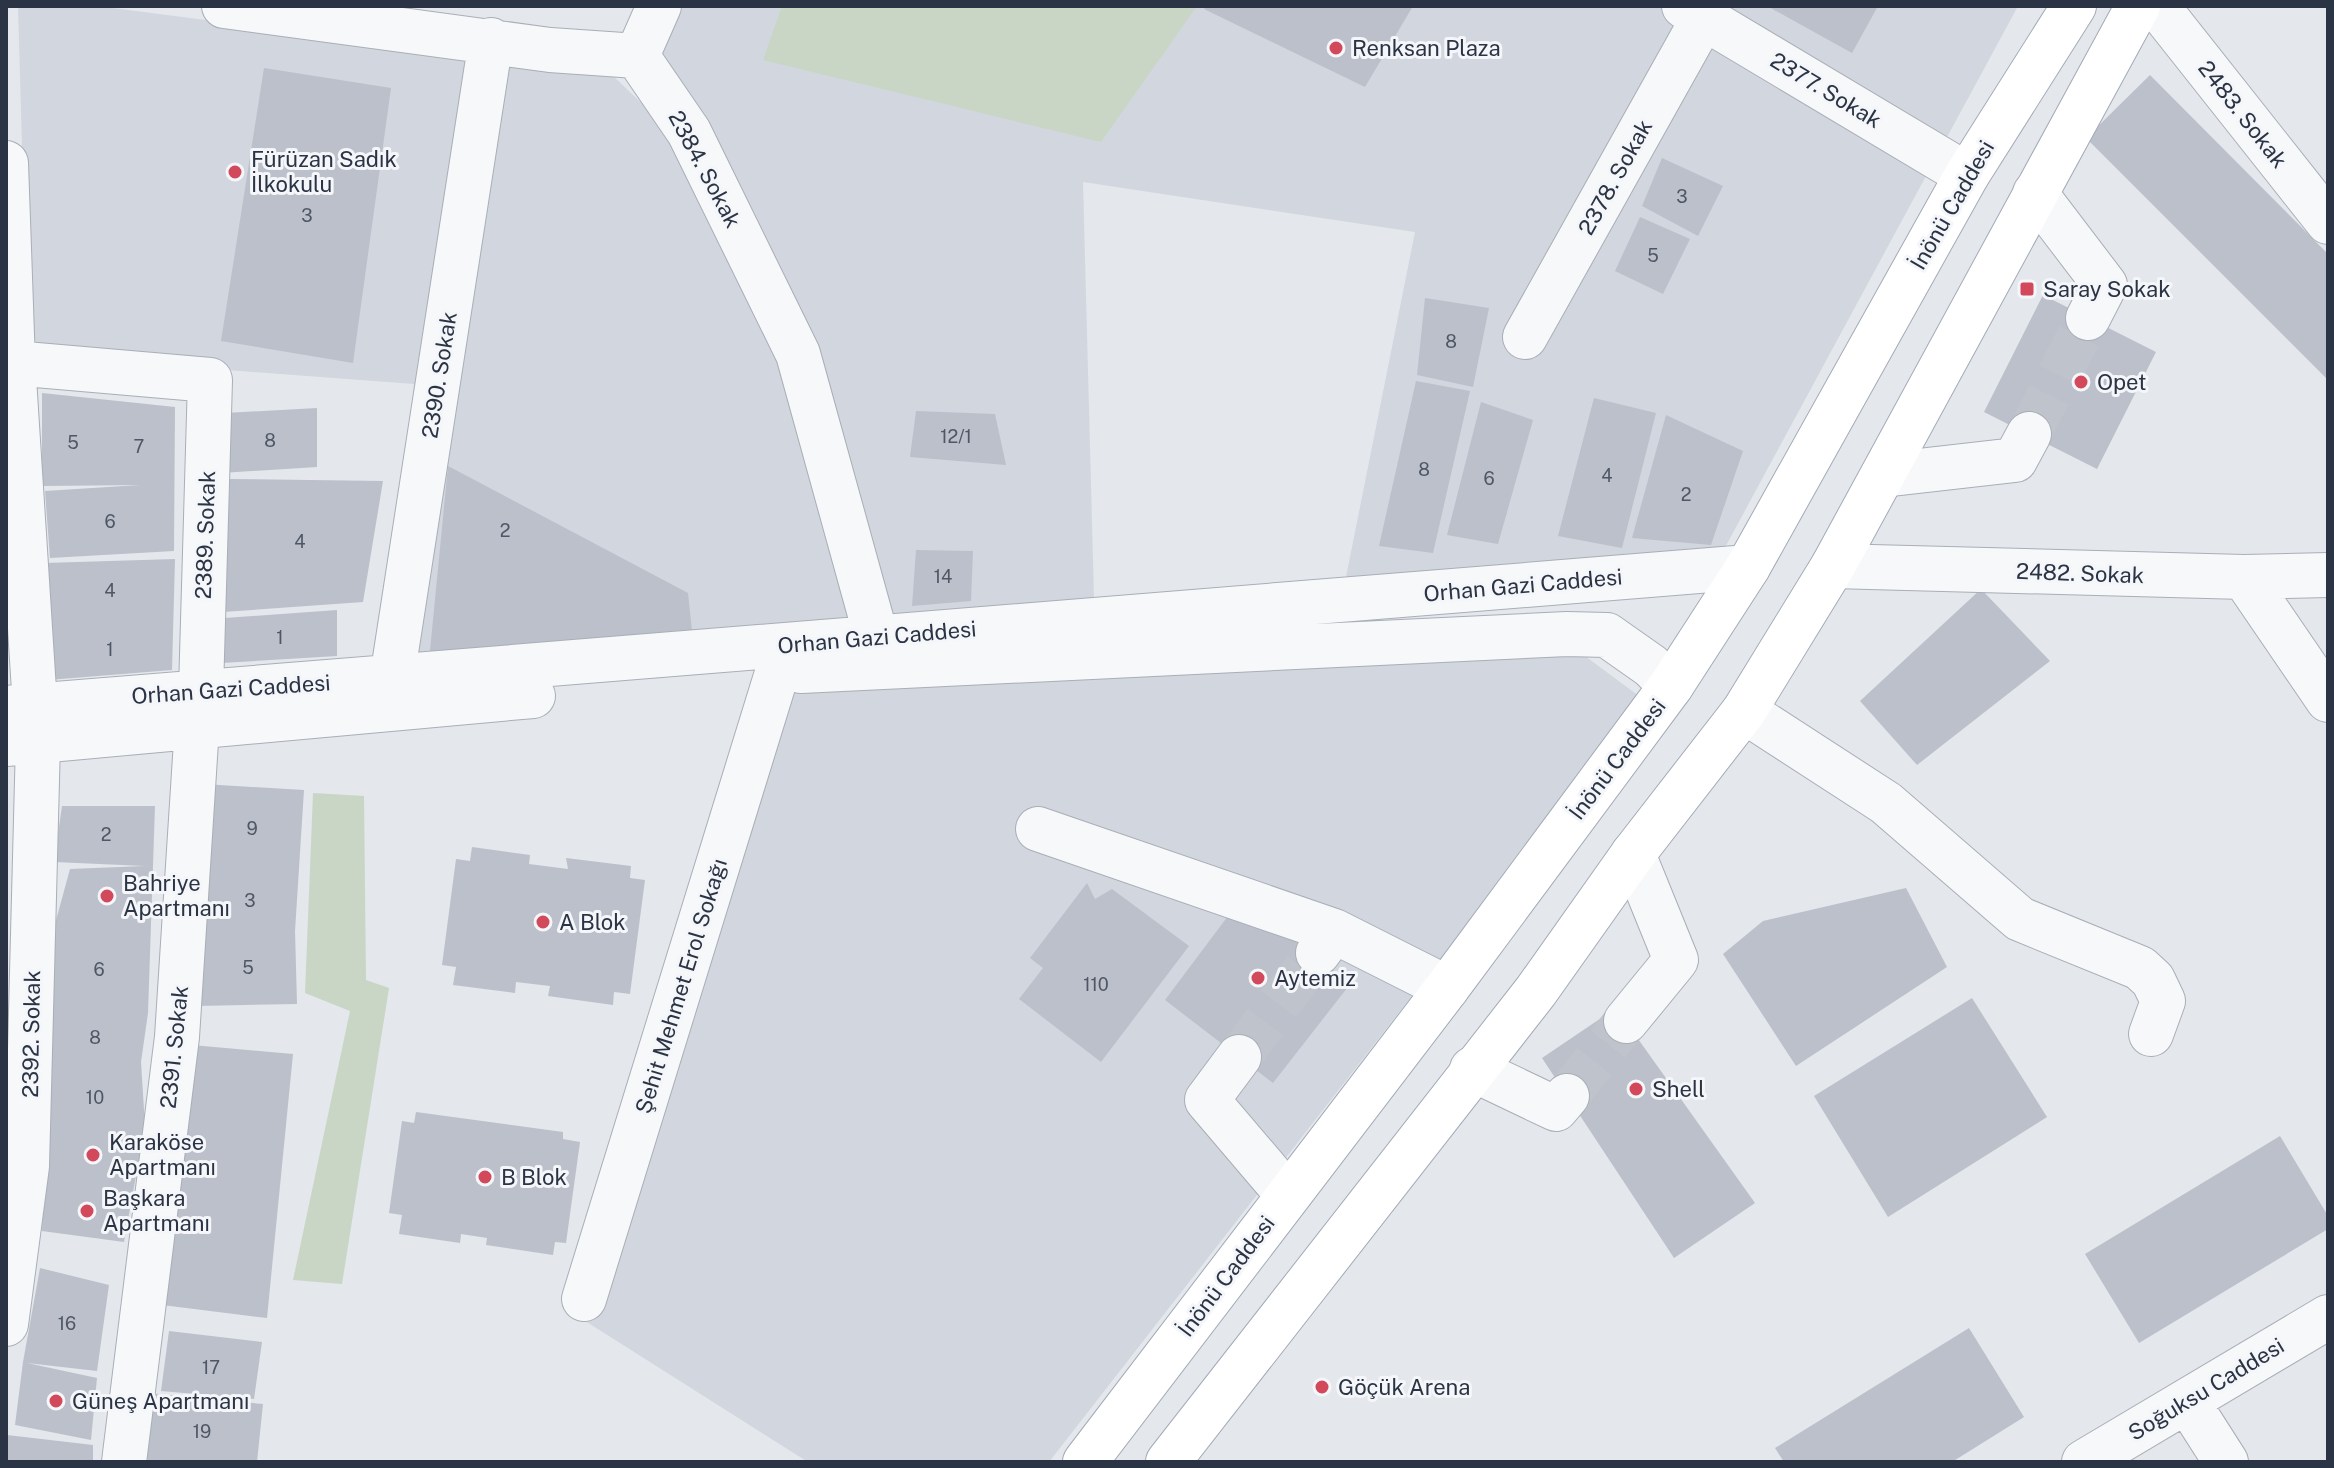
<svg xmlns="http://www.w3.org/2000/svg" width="2334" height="1468" font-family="'Public Sans',sans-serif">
	<rect width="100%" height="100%" fill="#e4e7ec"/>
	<path fill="#d2d6de" d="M18,6H97L609,72L681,141L648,51L670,6H2018L1722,553L1346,577L1415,232L1083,182L1094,598L870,618L392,678L414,384L28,355Z
		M1585,656L1643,699L1049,1462H808L571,1312L757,686L1163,662Z"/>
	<path fill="#c9d6c5" d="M782,6H1197L1101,142L763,60Z
		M313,793L364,796L366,980L389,988L342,1284L293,1280L350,1011L305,993Z"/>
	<path fill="#bbc0ca" d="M1207,6H1413L1365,87L1204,9Z
		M1767,6H1878L1852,53Z
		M264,68L391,88L353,363L221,341Z
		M2150,75L2328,254V380L2086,138Z
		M1662,158L1723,186L1698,236L1642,206Z
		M1640,217L1690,239L1663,294L1615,271Z
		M2043,295L2156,352L2097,469L1984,412Z
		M1425,298L1489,308L1473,387L1417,375Z
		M1416,381L1470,391L1433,553L1379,546Z
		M42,393L175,407L174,551L50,558L45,491L140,485L42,486Z
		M1594,398L1656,413L1622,548L1558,536Z
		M1481,402L1533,420L1498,544L1447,535Z
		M317,408V467L221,473L225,413Z
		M916,411L995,414L1006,465L910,457Z
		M1666,415L1743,451L1711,545L1632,538Z
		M448,466L688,593L692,631L429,661Z
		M230,479L383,481L363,602L223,612Z
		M916,550L973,551L971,601L912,606Z
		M175,559L172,670L48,680L45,563Z
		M1981,589L2050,661L1917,765L1860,701Z
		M337,610V656L222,663L225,618Z
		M203,784L304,790L295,931L297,1004L197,1006Z
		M62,806H155L148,1013L141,1062L145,1126L124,1242L42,1231L55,924L70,869L145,866L54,862Z
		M472,847L530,855L529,864L568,869L566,858L631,866L630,878L645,880L630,994L614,992L613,1005L548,996L550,986L516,982L515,993L453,985L456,967L442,965L456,859L470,861Z
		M1087,883L1095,899L1112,889L1189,946L1101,1062L1019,999L1043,968L1030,958Z
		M1906,888L1947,967L1796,1066L1723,954L1763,921Z
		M1240,900L1351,983L1273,1083L1165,1000Z
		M1972,998L2047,1117L1888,1217L1814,1096Z
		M1616,1008L1755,1203L1674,1258L1542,1058Z
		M192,1045L293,1054L267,1318L162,1305Z
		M416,1112L563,1132V1139L580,1142L566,1243L555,1242L553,1255L486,1245L487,1238L461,1234L460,1243L399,1234L402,1215L389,1213L402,1121L414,1123Z
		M2280,1136L2328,1216V1229L2139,1343L2085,1254Z
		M40,1268L109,1285L97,1371L27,1363L97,1378L91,1440L15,1425L23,1362Z
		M1969,1328L2024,1417L1952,1462H1784L1775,1448Z
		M169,1331L262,1342L254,1399L161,1391Z
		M148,1393L263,1404L257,1462H141Z
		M7,1435L93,1445V1462H6Z"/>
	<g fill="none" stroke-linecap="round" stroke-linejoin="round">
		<path stroke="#bfc3cb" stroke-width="44" stroke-dasharray="44 22" stroke-linecap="butt" d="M2029,434L2088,318
			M1239,1057L1315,956
			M1567,1096L1626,1021"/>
		<defs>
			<path id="minor" d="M224,6L550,50L637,56L689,132L798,354L876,636
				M1684,6L1967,175
				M2157,6L2328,222
				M637,56L659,6
				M6,163L13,363L35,706
				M2035,193L2105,285L2088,318
				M1525,337L1704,17
				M13,363L210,380L201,690
				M1883,475L2015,460L2029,434
				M1833,566L2244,577L2328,575
				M2244,577L2328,700
				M801,671L1567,634L1607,635L1651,666L1671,686
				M6,708L1748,567
				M393,708L392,678L491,40
				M1744,711L1886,803L2020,919L2140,968L2153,980L2163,1001L2151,1034
				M6,744L533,696
				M1038,829L1334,931
				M1318,953L1334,931L1447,988
				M1626,1021L1676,960L1633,854
				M1239,1057L1207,1100L1287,1194
				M1472,1069L1556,1109L1567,1096
				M584,1299L777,673
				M6,1324L27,1166L38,742
				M2187,1401L2226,1462
				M124,1462L177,1037L197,726
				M2084,1462L2328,1317"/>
			<path id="major" d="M1085,1462L1447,988L1671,686L1748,567L1967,175L2074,6
				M1168,1462L1536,991L1633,854L1744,711L1833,566L2138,6"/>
		</defs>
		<use href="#minor" stroke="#a9aeb7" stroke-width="46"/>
		<use href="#major" stroke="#a3abb8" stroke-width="46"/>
		<use href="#minor" stroke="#f7f8fa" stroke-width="44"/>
		<use href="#major" stroke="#fff" stroke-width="44"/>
	</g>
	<g fill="#d1495b" stroke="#f4f6f9" stroke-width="3">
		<circle cx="1336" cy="48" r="8"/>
		<circle cx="235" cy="172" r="8"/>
		<rect x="2019" y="281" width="16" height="16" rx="4"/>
		<circle cx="2081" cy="382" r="8"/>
		<circle cx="107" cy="896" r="8"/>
		<circle cx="543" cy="922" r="8"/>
		<circle cx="1258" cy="978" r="8"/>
		<circle cx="1636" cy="1089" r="8"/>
		<circle cx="93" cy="1155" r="8"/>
		<circle cx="485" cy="1177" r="8"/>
		<circle cx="87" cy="1211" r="8"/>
		<circle cx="1322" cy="1387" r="8"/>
		<circle cx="56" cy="1401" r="8"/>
	</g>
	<g text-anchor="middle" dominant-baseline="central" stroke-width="6" stroke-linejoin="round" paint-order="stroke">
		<g font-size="18" fill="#4f5766">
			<text x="1682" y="196">3</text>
			<text x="307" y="215">3</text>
			<text x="1653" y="255">5</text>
			<text x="1451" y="341">8</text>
			<text x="956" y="436">12/1</text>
			<text x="270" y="440">8</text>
			<text x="73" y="442">5</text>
			<text x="139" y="446">7</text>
			<text x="1424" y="469">8</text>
			<text x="1607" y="475">4</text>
			<text x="1489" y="478">6</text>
			<text x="1686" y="494">2</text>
			<text x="110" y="521">6</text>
			<text x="505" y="530">2</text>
			<text x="300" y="541">4</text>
			<text x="943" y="576">14</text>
			<text x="110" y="590">4</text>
			<text x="280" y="637">1</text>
			<text x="110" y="649">1</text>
			<text x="252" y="828">9</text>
			<text x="106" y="834">2</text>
			<text x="250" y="900">3</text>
			<text x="248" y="967">5</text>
			<text x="99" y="969">6</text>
			<text x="1096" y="984">110</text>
			<text x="95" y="1037">8</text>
			<text x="95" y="1097">10</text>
			<text x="67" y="1323">16</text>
			<text x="211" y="1367">17</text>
			<text x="202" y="1431">19</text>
		</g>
		<g font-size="22" fill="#2b3445" stroke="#f4f6f9" text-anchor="start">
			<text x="1352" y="48">Renksan Plaza</text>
			<text x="251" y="159">Fürüzan Sadık<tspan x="251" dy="25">İlkokulu</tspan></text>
			<text x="2043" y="289">Saray Sokak</text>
			<text x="2097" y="382">Opet</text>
			<text x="123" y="883">Bahriye<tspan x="123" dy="25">Apartmanı</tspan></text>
			<text x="559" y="922">A Blok</text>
			<text x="1274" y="978">Aytemiz</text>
			<text x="1652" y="1089">Shell</text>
			<text x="109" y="1142">Karaköse<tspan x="109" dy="25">Apartmanı</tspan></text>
			<text x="501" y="1177">B Blok</text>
			<text x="103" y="1198">Başkara<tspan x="103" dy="25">Apartmanı</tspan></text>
			<text x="1338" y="1387">Göçük Arena</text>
			<text x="72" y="1401">Güneş Apartmanı</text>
		</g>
		<g font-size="22" fill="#2b3445" stroke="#f4f6f9">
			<text transform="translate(1826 90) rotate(31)">2377. Sokak</text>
			<text transform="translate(2243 114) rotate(52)">2483. Sokak</text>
			<text transform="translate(705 169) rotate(62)">2384. Sokak</text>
			<text transform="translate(1615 177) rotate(-61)">2378. Sokak</text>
			<text transform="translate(1952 205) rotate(-60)">İnönü Caddesi</text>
			<text transform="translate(439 375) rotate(-81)">2390. Sokak</text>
			<text transform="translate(205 535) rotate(-88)">2389. Sokak</text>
			<text transform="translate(2080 573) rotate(2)">2482. Sokak</text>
			<text transform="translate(1523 585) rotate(-5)">Orhan Gazi Caddesi</text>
			<text transform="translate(877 637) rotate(-5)">Orhan Gazi Caddesi</text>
			<text transform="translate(231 689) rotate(-4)">Orhan Gazi Caddesi</text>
			<text transform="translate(1617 759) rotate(-53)">İnönü Caddesi</text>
			<text transform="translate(681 986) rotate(-73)">Şehit Mehmet Erol Sokağı</text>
			<text transform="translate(31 1034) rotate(-89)">2392. Sokak</text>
			<text transform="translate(174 1047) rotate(-84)">2391. Sokak</text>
			<text transform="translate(1226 1276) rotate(-53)">İnönü Caddesi</text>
			<text transform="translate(2206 1389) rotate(-31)">Soğuksu Caddesi</text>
		</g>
	</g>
	<rect width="2334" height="1468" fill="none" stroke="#2b3445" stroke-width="16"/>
</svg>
